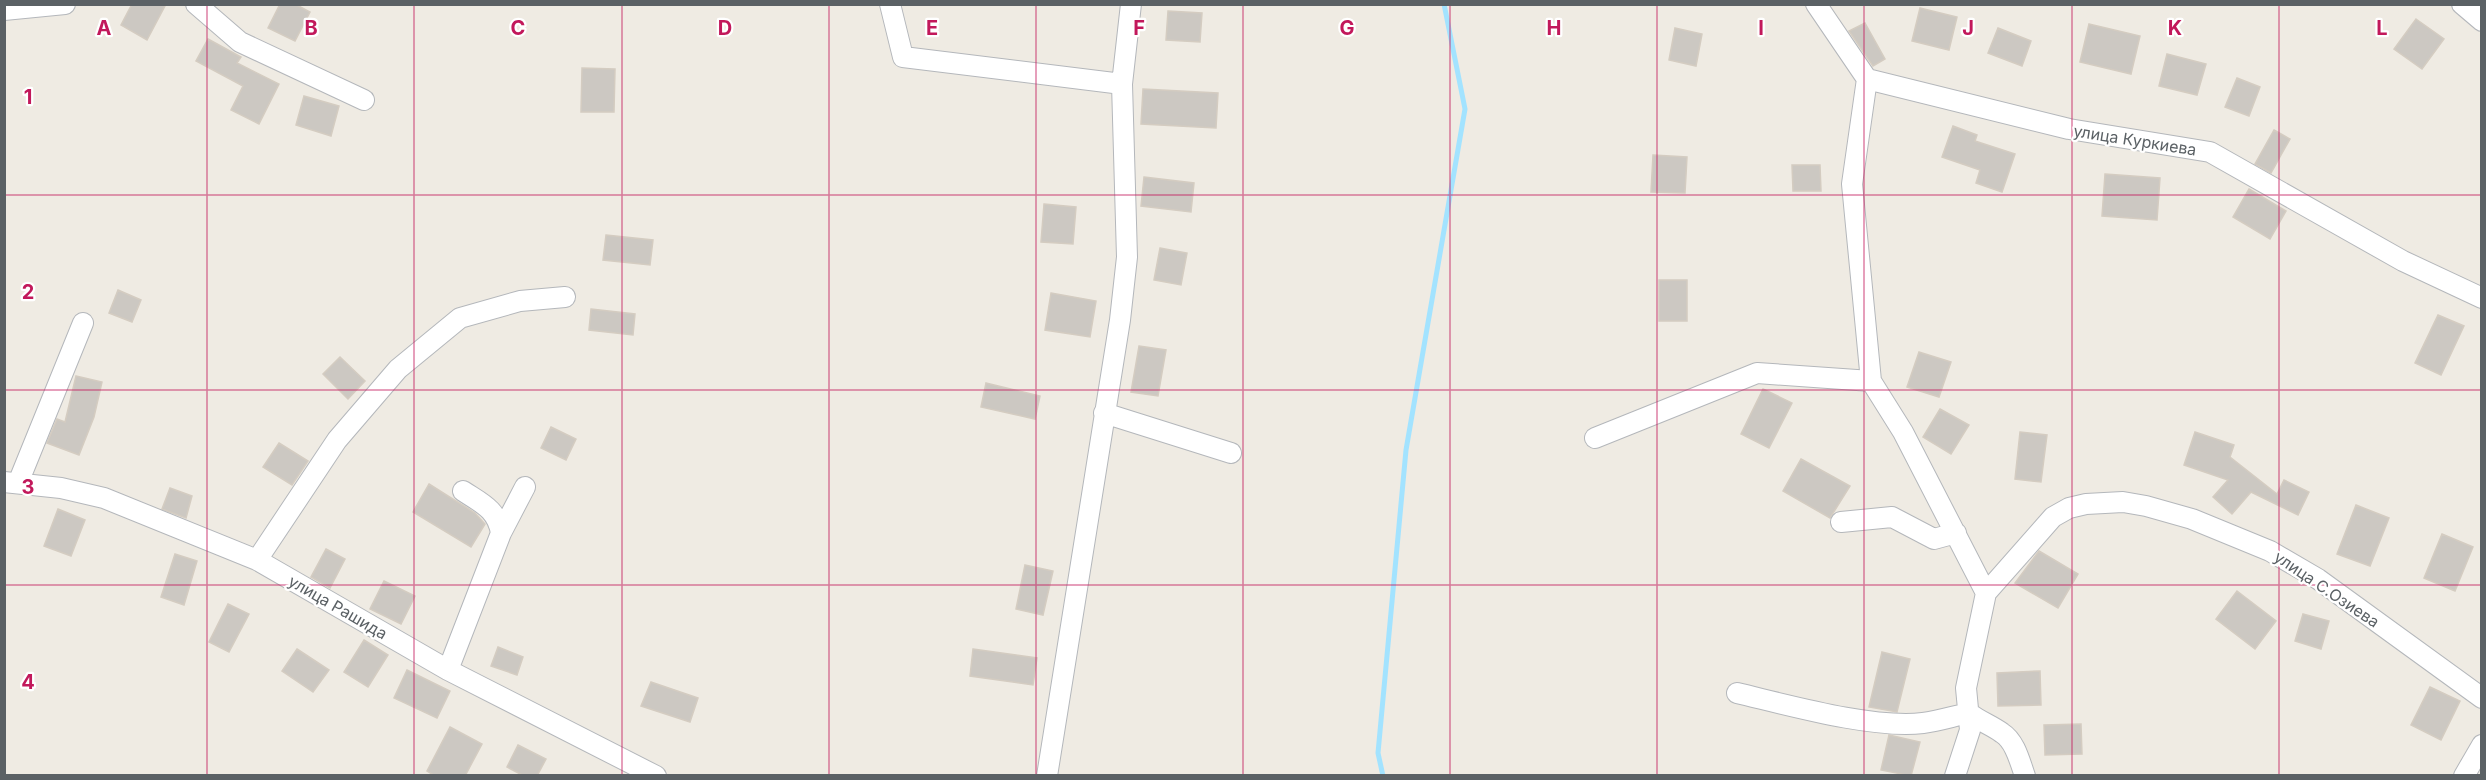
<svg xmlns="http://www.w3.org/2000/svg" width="2486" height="780" font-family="Inter,sans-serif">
	<rect width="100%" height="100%" fill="#efebe3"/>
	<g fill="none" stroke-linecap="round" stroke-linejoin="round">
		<path stroke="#a3e3ff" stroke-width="5" d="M1383,776L1378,753L1406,450L1465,109L1444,4"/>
	</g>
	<path fill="#ccc8c2" stroke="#d4ccc1" stroke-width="1.5" d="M132,4H166L147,40L121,25Z
		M280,4H295L310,12L295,41L268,28Z
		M1920,8L1957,17L1949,50L1912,41Z
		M1168,11L1202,13L1200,42L1166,40Z
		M2416,19L2444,39L2422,69L2394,49Z
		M1865,23L1885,59L1873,66L1849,31Z
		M2089,24L2140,36L2131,74L2080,62Z
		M1675,28L1702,34L1696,66L1669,60Z
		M1998,28L2031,41L2022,66L1988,53Z
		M208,39L241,57L237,63L279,84L259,124L231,110L243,86L196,61Z
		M2167,54L2206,64L2197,95L2159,86Z
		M582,68L615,69L614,112H581Z
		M2237,78L2260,87L2249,116L2225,107Z
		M1143,89L1218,93L1216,128L1141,124Z
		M304,96L339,106L331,136L296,125Z
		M1953,126L1977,135L1975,141L2015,154L2002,192L1976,183L1980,170L1942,157Z
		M2274,130L2290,139L2271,173L2255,164Z
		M1653,155L1687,157L1685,193L1651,192Z
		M1792,165H1820L1821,191H1793Z
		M2105,174L2160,178L2157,220L2102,216Z
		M1144,177L1194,183L1191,212L1141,206Z
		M2249,189L2286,211L2270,239L2233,217Z
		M1044,204L1076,207L1073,244L1041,242Z
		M606,235L653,240L650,265L603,260Z
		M1160,248L1187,253L1181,285L1154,280Z
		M1659,280H1687V321H1659Z
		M118,290L141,300L132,322L109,313Z
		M1051,293L1096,301L1090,337L1045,330Z
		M591,309L635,314L633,335L589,330Z
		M2438,315L2464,326L2441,375L2415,363Z
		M1139,346L1166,350L1158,396L1131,392Z
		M1919,352L1951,362L1939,397L1907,387Z
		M340,357L365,381L348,399L323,374Z
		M76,376L102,382L94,417L79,455L47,443L57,419L65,422Z
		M986,383L1040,396L1035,419L981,407Z
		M1763,389L1792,403L1769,448L1741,434Z
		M1940,409L1969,425L1951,454L1923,437Z
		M551,427L576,439L566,460L541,448Z
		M2020,432L2047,435L2041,482L2015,479Z
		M2195,432L2234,445L2230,457L2277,494L2284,480L2309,492L2298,515L2251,492L2232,514L2213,497L2228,480L2184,465Z
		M279,443L308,461L292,485L263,467Z
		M1801,459L1850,486L1830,518L1783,491Z
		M429,484L475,513L485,524L471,547L413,512Z
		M170,488L192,496L186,518L162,509Z
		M2356,505L2389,518L2370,566L2337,554Z
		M58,509L85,520L71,556L44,546Z
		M2442,534L2473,547L2455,591L2424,578Z
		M326,549L345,559L330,588L311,577Z
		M2039,551L2078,574L2058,608L2015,583Z
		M175,554L197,561L184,605L161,597Z
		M1025,565L1053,571L1043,615L1016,609Z
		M384,581L415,596L401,624L370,609Z
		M2237,591L2276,621L2255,649L2216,619Z
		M228,604L249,614L229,652L209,642Z
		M2303,614L2329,621L2321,649L2295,641Z
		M364,640L388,655L368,687L344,672Z
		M498,647L523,657L517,675L491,666Z
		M297,649L329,670L313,692L282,671Z
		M973,649L1037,658L1033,685L970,676Z
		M1882,652L1910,659L1897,712L1869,707Z
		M407,670L450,691L437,718L394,698Z
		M2040,671L2041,705L1998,706L1997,673Z
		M651,682L698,698L690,722L641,706Z
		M2430,687L2460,701L2441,740L2411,725Z
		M2081,724L2082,754L2045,755L2044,725Z
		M450,727L482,744L465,776H435L427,771Z
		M1889,735L1920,742L1911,776L1881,770Z
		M518,745L546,759L537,776H524L507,767Z"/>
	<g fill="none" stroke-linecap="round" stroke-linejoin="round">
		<defs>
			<path id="minor" d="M196,4L240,42L364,100
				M890,4L903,57L1122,84
				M1816,4L1867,79L1852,184L1871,381L1903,432L1986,593
				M2462,4L2482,21
				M4,10L65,4
				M1867,79L2069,129L2210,152L2403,261L2482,298
				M1104,413L1231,453
				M1595,438L1757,373L1871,381
				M4,482L61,488L104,498L257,560L448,670L656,776
				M18,483L83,323
				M463,491C481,503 497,509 501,533
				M1841,522L1892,517L1934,539L1956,533
				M257,560L337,440L398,369L460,318L520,301L565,297
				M448,670L501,533L525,487
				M1737,693C1788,705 1873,729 1923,723C1939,721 1954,716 1969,713C1981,722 1991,725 2002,733C2015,741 2020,762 2025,776
				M1047,776L1120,320L1127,257L1122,84L1131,4
				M1955,776L1970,730L1966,688L1986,593L2053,517L2069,508L2086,504L2123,502L2146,506L2192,519L2270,551L2318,579L2482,698
				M2464,776L2482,745"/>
		</defs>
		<use href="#minor" stroke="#b4b7bb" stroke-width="22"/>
		<use href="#minor" stroke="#fff" stroke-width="20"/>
	</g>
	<path fill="none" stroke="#c2185b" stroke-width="1.5" stroke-opacity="0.55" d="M207,4V776M414,4V776M622,4V776M829,4V776M1036,4V776M1243,4V776M1450,4V776M1657,4V776M1864,4V776M2072,4V776M2279,4V776M4,195H2482M4,390H2482M4,585H2482"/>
	<g text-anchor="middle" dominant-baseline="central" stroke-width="4.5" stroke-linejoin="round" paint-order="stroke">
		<g font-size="16" fill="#5b6165" stroke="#fff">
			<text transform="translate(2135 140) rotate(9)">улица Куркиева</text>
			<text transform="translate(2327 589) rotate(34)">улица С.Озиева</text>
			<text transform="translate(338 607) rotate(30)">улица Рашида</text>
		</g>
	</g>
	<g font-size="20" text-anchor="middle" font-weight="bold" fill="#c2185b" stroke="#fff" stroke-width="4.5" stroke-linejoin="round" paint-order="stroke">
		<text x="104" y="35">A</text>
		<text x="311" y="35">B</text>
		<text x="518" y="35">C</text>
		<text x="725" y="35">D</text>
		<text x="932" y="35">E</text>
		<text x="1139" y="35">F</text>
		<text x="1347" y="35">G</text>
		<text x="1554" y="35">H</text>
		<text x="1761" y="35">I</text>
		<text x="1968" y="35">J</text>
		<text x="2175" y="35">K</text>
		<text x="2382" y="35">L</text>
		<text x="28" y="104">1</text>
		<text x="28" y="299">2</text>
		<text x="28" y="494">3</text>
		<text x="28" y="689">4</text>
	</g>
	<rect width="2486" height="780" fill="none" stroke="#5b6165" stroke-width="12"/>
</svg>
